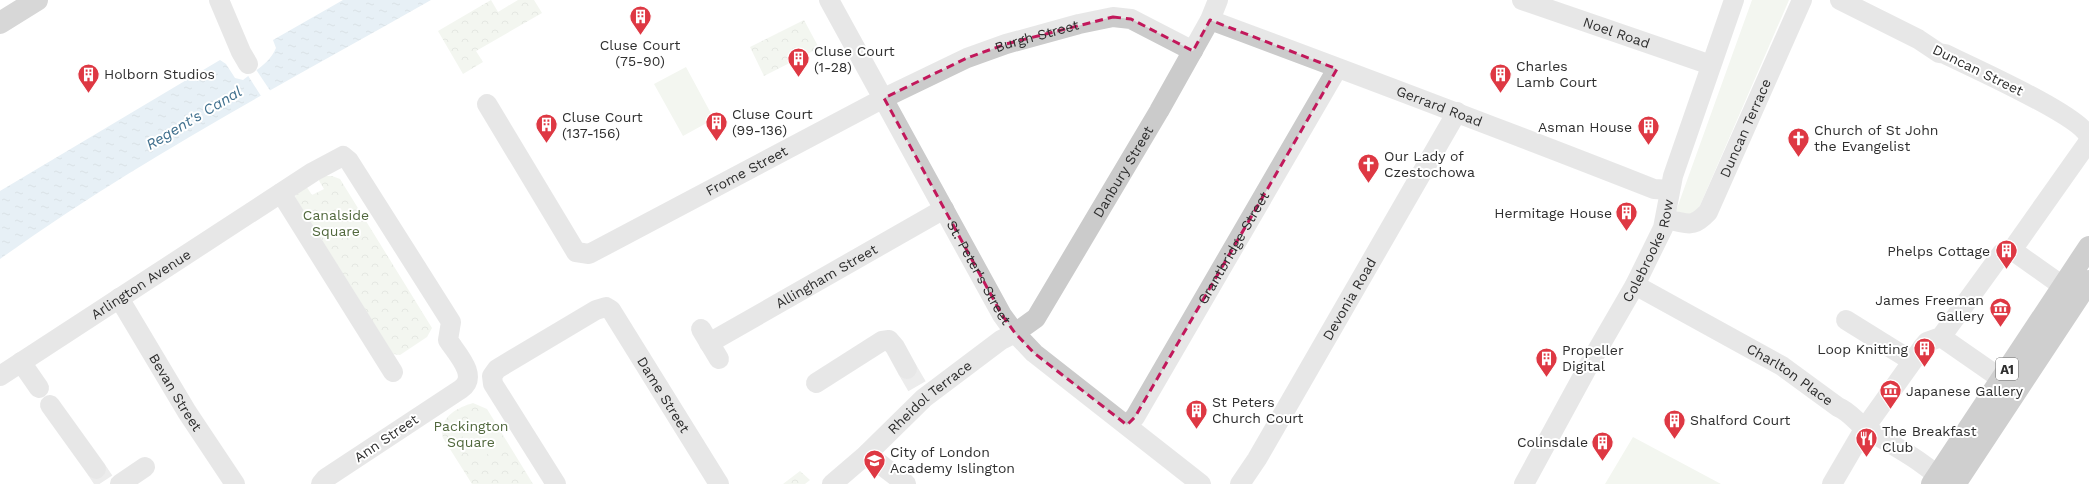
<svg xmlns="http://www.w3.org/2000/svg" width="2089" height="484" font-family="'Work Sans',sans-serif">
	<defs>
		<pattern id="park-crowns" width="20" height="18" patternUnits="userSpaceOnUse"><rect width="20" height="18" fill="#e4ebdd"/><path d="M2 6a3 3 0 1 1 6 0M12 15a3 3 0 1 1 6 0" fill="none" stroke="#c4cabe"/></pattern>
		<pattern id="water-ripples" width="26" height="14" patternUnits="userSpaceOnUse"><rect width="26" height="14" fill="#c9ddea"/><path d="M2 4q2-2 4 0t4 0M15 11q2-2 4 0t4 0" fill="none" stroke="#adbec9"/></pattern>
	</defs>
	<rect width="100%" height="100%" fill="#fff"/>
	<path fill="url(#park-crowns)" d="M491,0L498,12L518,0H534L542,13L476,51L483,62L463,74L438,31Z
		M804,20L819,48L764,76L750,47Z
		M322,176H332L340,179L432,328L427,337L400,355L393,354L295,197L297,192L306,186L312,195L324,189L318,179Z
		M473,403L487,409L533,484H472L443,438C438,418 456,408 473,403Z
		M800,471L810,480L805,484H783Z"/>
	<path fill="#e4ebdd" d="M1752,0H1789L1698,210L1688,215L1676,211Z
		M686,67L714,119L683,136L654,84Z
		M488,413L506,443L477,460L459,431Z
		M1633,437L1721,484H1605Z"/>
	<path fill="url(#water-ripples)" d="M343,0H431C285,83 136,161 0,259V191L220,60L226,64L235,78L243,80C256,70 270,63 276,48L273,40Z"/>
	<path fill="#fff" d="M255,68L271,92L261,96L247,74Z"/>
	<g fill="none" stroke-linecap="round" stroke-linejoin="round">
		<path stroke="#d5d5d5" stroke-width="20" stroke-dasharray="20 10" stroke-linecap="butt" d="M907,369L918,388
			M96,469L104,481"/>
		<g stroke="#cbcbcb" stroke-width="20">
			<path d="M219,0L241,52L248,64"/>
			<path id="s1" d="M829,0L1002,315L1015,333L1034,353L1201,484"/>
			<path id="s2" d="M1522,0L1711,65"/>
			<path d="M1840,0L1918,39L1939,53L1945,54C1971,67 2080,115 2089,137"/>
			<path id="s3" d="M1210,20C1358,75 1506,131 1654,189L1670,190"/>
			<path id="s4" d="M487,104L576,252L589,254L884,98L967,58L1006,44L1079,24L1113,17L1131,19L1193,51"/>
			<path d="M281,193L393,372"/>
			<path id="s5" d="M1666,220C1687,221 1690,231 1708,212L1802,0"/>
			<path d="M2012,250L2089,141"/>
			<path d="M2012,250L2064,287L2070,300"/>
			<path id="s6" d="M1635,285L1782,366L1838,407C1850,412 1855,421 1865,428C1893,446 1923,460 1946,484"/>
			<path id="s7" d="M119,298L187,412L235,484"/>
			<path d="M1846,320L1912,361"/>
			<path d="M701,329L719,359"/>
			<path d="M1941,337L2000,378"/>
			<path id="s8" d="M709,343L944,209"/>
			<path d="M21,362L39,388"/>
			<path id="s9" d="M0,376L313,172L343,156L349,161L451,322L448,340C457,354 479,376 461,389L326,478L321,484"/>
			<path d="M816,383L882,341L889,340L895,347L907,369"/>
			<path d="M50,405L96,469"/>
			<path id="s10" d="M1127,425L1135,417L1337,69"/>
			<path d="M1867,425L1922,348L1927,342L1941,337L2002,253L2012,250"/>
			<path d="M867,454L906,484"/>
			<path d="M120,484L145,467"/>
			<path id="s11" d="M556,484L493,384L492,376L497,369L596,310L606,307L611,310L719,484"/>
			<path id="s12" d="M832,484L867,454L924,398L1001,340L1015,333L1036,318L1159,111L1210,20L1218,0"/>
			<path id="s13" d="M1240,484L1257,459L1457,112"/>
			<path id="s14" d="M1524,484L1591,361L1635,285L1663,228L1673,176L1734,0"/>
			<path d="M1832,484L1863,431"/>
		</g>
		<path stroke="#a6a6a6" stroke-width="22" d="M0,23L37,0"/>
		<path stroke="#959595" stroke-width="22" d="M1932,484L2089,247
			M1955,484L2089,281"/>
	</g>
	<path d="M0 0H2089V484H0ZM1113,17L1131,19L1193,51L1210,20L1337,69L1135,417L1127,425L1034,353L1015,333L1002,315L884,98L967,58L1006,44Z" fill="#fff" fill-opacity=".55" fill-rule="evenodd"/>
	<path fill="none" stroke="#c2185b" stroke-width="3" stroke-dasharray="8 5" stroke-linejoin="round" d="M1113,17L1131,19L1193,51L1210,20L1337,69L1135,417L1127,425L1034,353L1015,333L1002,315L884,98L967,58L1006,44Z"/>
	<defs>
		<symbol id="building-pin" viewBox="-11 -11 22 30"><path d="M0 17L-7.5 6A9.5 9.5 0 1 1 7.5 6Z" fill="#de3843" stroke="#fff"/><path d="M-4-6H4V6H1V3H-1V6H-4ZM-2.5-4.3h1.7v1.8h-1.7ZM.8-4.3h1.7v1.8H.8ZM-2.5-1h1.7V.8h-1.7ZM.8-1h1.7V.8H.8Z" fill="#fff"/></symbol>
		<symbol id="church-pin" viewBox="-11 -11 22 30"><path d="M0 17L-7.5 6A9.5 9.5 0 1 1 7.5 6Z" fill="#de3843" stroke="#fff"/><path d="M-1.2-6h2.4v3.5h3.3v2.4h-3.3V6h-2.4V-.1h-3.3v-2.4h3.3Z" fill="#fff"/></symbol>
		<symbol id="museum-pin" viewBox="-11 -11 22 30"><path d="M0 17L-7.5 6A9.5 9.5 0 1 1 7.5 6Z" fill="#de3843" stroke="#fff"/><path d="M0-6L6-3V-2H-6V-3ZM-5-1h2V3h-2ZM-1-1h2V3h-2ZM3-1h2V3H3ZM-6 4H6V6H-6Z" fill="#fff"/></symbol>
		<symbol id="restaurant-pin" viewBox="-11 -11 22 30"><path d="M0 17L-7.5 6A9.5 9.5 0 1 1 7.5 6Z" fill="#de3843" stroke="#fff"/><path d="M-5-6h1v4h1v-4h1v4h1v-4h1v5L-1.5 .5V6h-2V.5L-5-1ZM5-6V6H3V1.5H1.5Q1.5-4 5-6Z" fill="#fff"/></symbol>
		<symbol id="school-pin" viewBox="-11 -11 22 30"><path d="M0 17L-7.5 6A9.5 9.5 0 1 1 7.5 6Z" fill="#de3843" stroke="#fff"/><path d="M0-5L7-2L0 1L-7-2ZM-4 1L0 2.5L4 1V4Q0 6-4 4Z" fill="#fff"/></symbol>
	</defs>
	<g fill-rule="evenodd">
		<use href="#building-pin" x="628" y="4" width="25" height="34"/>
		<use href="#building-pin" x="786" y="46" width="25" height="34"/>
		<use href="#building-pin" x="76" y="62" width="25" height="34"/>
		<use href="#building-pin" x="1488" y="62" width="25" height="34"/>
		<use href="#building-pin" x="704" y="110" width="25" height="34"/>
		<use href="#building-pin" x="534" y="112" width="25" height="34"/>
		<use href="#building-pin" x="1636" y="114" width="25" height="34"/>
		<use href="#church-pin" x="1786" y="126" width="25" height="34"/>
		<use href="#church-pin" x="1356" y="152" width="25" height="34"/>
		<use href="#building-pin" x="1614" y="200" width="25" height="34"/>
		<use href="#building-pin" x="1994" y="238" width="25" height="34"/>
		<use href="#museum-pin" x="1988" y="296" width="25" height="34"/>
		<use href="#building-pin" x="1912" y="336" width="25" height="34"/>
		<use href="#building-pin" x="1534" y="346" width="25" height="34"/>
		<use href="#museum-pin" x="1878" y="378" width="25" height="34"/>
		<use href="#building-pin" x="1184" y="398" width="25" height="34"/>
		<use href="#building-pin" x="1662" y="408" width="25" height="34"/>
		<use href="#restaurant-pin" x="1854" y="426" width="25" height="34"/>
		<use href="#building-pin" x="1590" y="430" width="25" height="34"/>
		<use href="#school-pin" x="862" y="448" width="25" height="34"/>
	</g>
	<g text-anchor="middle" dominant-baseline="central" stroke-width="4" stroke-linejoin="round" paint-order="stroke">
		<rect fill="#fff" stroke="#6d6d6d" stroke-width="1" x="1996" y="358" width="22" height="22" rx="3"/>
		<g font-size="13" font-weight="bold" fill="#2e2e2e">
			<text x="2007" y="369">A1</text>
		</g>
		<g font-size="14" fill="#2e2e2e" stroke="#fff">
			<text stroke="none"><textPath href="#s2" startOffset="100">Noel Road</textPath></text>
			<text stroke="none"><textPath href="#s4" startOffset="685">Burgh Street</textPath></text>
			<text transform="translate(1978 70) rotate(26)">Duncan Street</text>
			<text stroke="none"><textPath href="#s3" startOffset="245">Gerrard Road</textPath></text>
			<text stroke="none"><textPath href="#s5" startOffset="138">Duncan Terrace</textPath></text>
			<text stroke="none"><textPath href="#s4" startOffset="364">Frome Street</textPath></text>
			<text stroke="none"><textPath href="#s12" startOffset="434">Danbury Street</textPath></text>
			<text stroke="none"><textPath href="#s10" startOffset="207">Grantbridge Street</textPath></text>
			<text stroke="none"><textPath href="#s14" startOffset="265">Colebrooke Row</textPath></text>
			<text stroke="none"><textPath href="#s1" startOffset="311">St. Peter's Street</textPath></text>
			<text stroke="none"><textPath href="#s8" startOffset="135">Allingham Street</textPath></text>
			<text stroke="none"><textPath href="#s9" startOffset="168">Arlington Avenue</textPath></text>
			<text stroke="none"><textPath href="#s13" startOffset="215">Devonia Road</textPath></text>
			<text stroke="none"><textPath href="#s6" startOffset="179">Charlton Place</textPath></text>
			<text stroke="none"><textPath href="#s7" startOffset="110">Bevan Street</textPath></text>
			<text stroke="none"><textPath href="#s11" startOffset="366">Dame Street</textPath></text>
			<text stroke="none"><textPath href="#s12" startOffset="131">Rheidol Terrace</textPath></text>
			<text transform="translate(386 438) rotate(-34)">Ann Street</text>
		</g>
		<g font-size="14" fill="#2e2e2e" stroke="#fff" text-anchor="start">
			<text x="640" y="45" text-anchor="middle">Cluse Court<tspan x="640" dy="16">(75-90)</tspan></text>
			<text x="814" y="51">Cluse Court<tspan x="814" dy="16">(1-28)</tspan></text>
			<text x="1516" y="66">Charles<tspan x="1516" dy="16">Lamb Court</tspan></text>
			<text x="104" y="74">Holborn Studios</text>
			<text x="732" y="114">Cluse Court<tspan x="732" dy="16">(99-136)</tspan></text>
			<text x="562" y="117">Cluse Court<tspan x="562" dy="16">(137-156)</tspan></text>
			<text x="1632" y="127" text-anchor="end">Asman House</text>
			<text x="1814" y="130">Church of St John<tspan x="1814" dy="16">the Evangelist</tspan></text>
			<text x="1384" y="156">Our Lady of<tspan x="1384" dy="16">Czestochowa</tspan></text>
			<text x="1612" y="213" text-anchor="end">Hermitage House</text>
			<text x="1990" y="251" text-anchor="end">Phelps Cottage</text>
			<text x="1984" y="300" text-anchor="end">James Freeman<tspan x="1984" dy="16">Gallery</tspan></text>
			<text x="1908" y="349" text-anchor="end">Loop Knitting</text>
			<text x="1562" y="350">Propeller<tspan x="1562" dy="16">Digital</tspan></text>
			<text x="1906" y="391">Japanese Gallery</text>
			<text x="1212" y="402">St Peters<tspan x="1212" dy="16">Church Court</tspan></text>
			<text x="1690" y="420">Shalford Court</text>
			<text x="1882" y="431">The Breakfast<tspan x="1882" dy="16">Club</tspan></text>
			<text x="1588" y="442" text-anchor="end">Colinsdale</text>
			<text x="890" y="452">City of London<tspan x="890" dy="16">Academy Islington</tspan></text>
		</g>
		<g font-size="14" fill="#51683d" stroke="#fff">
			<text x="336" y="215">Canalside<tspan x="336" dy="16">Square</tspan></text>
			<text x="471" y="426">Packington<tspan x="471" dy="16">Square</tspan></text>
		</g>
		<g font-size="15" font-style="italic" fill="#3f6f8d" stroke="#fff">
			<text transform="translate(194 118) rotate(-31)">Regent's Canal</text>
		</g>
	</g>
</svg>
